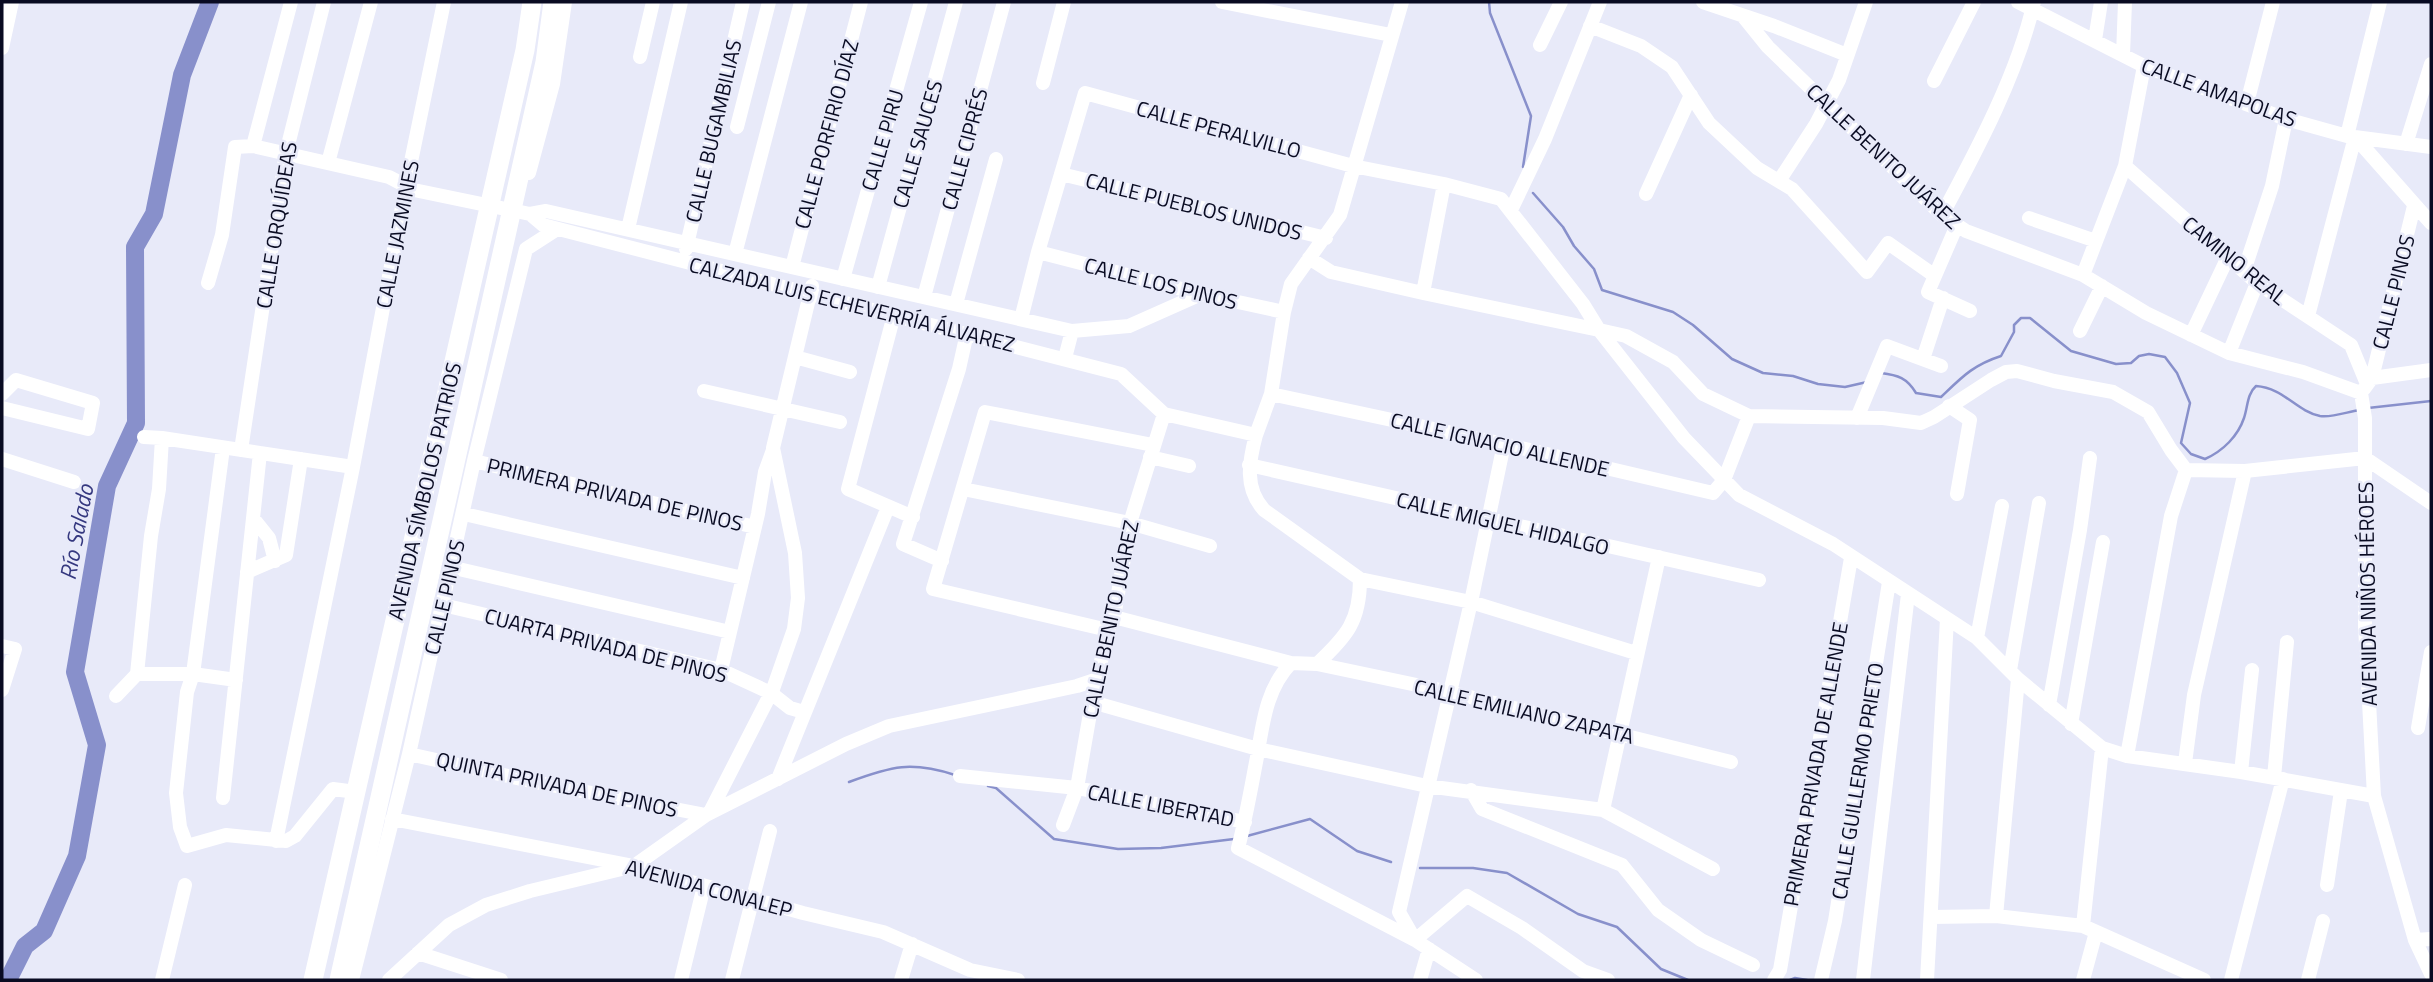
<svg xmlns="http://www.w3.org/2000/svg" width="2433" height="982" font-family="'Titillium Web',sans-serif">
	<rect width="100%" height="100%" fill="#e8eaf9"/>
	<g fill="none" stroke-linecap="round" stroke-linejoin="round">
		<path stroke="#8890cb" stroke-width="2.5" d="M1489,2L1490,13L1531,116L1523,167
			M1533,193L1563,227L1574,246L1594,269L1602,290L1673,312L1693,325L1732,359L1763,373L1793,376L1818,384L1845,387L1867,382
			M1881,373C1898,375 1907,378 1916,393L1941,397C1962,377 1973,365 2001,356L2014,332V325L2021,318H2030L2071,351L2116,364L2131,363L2139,356L2149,354L2165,357L2177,373L2190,403L2181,443L2191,454L2205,459C2223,451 2238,436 2244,418C2248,406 2247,394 2256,386C2284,388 2296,411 2320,416C2331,418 2347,412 2359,410
			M2368,408L2431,401
			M849,782C892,766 911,761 955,775
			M988,786L996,788L1054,839L1118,849L1161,848L1234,839
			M1247,836L1310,819L1357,851L1391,862
			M1420,868H1473L1507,873L1578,914L1617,927L1661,969L1688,980
			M1790,980L1795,978L1807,980"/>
		<path stroke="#8890cb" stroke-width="18" d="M8,980L25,946L44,931L77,856L97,745L75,672L107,486L136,423L135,247L154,214L182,75L210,2"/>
		<path stroke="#fff" stroke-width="14" d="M1222,2L1391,35
			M1703,2L1774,26L1847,55
			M2018,2L2144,66L2286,119L2347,136L2431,147
			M1743,16L1768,47L1942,215L1966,231L2083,275L2146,313L2229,353L2303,372L2361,393
			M1590,26L1641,46L1672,67L1709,123L1757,168L1792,189L1867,272L1888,243L1935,276
			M2095,40L2101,2
			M1540,45L1561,2
			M2,48L12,2
			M2123,55L2125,2
			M640,57L653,2
			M1934,81L1974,2
			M1043,83L1064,2
			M2247,103L2273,2
			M737,127L769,2
			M2347,136L2380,2
			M2355,137L2431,223
			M2406,144L2431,64
			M253,146L291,2
			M328,163L371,2
			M2125,166L2257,283L2351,345L2367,384
			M529,173L553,84L565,2
			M1061,174L1326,238
			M1779,181L1816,124L1839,80L1866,2
			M1646,194L1691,95
			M1511,210L1545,139L1600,2
			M530,214L543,225L1121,374L1164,414L1256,435L1271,394L1284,312L1291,284L1340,215L1402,2
			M1942,215C1977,150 2018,73 2034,2
			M2029,218L2096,241
			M1957,225L1928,292L1970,311
			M628,229L681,2
			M686,249L743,2
			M1038,252L1201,294L1284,312
			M735,254L801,2
			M1309,258L1331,272L1423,293L1599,330L1684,438L1739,495L1833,544L1977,638L2018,679L2102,748L2127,756L2241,772L2374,796
			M792,267L861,2
			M2244,271L2272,186L2286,119
			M2083,275L2125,166L2144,66
			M843,279L921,2
			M208,283L222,235L235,147L253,146L389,177L414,190L530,214L546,211L1072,331L1129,326L1201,294
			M878,287L956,2
			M1423,293L1444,184
			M924,297L1004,2
			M956,304L996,159
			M894,315L848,489L913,517
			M2308,316L2355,137
			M1021,319L1038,252L1085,93L1353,166L1444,184L1501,199L1583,304L1599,330L1626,336L1673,362L1703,394L1749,416L1883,418L1921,423L1934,417L1991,380L2006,372L2017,371L2054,381L2113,392L2148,412L2171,450L2186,470L2245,471L2365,458L2431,503
			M2080,331L2102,286
			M2191,335L2228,257
			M2229,353L2257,283
			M795,357L850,372
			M1065,358L1072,331
			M1923,359L1943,298
			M2372,378L2431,370
			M2364,389L2372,378L2414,206
			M704,391L840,422
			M2361,393L2365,418V626L2374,796L2415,940L2431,974
			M2,394L16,380L93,403L88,429L2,408
			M1271,394L1504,444L1713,493L1724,480L1749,416
			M1949,406L1970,420L1957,494
			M1857,418L1887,346L1941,366
			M1256,435C1249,461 1244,488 1264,510L1360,579C1360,621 1347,636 1317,664L1291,663C1266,689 1263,723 1257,757C1251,788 1246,818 1238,848L1415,940L1467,896L1522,928L1583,971L1608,980
			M144,437L162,438
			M241,450L286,153L324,2
			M1150,457L1189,466
			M2,459L74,482
			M474,461L755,527
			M1249,465L1759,580
			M963,489L1130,523L1210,546
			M464,514L743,578
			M253,518L269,538L275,561
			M942,561L903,544L959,369L967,333
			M450,567L730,632
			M247,572L286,555L301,459
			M1360,579L1471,602L1636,653
			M443,605L721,670L771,693L790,708L804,712
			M1114,617L1291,663
			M1108,630L933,589L985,412L1153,445
			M1977,638L2002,506
			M2,646L15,649L2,690
			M1317,664L1450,692L1731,762
			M721,670L758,514L765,472L773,450
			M2010,670L2039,503
			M137,674H193L223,448
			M236,680L193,674L187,692L176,793L180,827L187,846L226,835L286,841L295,836L333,789L356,792
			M116,696L137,674L151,536L159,489L162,438L353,467
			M1092,702L1258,749L1427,786L1603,810L1713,869
			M2049,705L2080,530L2090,458
			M2071,724L2103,542
			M2418,728L2431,652
			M409,754L535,782L706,815
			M2127,756L2171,516L2186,470
			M2185,763L2194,695L2245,471
			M2241,772L2252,670
			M960,776L1077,788L1245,822
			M2274,777L2287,642
			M778,779L888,507
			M1471,790L1482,809L1622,865L1658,910L1701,940L1753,965
			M223,798L260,453
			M1603,810L1659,557
			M710,812L773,689L794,629L798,598L795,553L773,448L812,286
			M392,819L634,866L803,913L883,932L970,970L1018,980
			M1063,825L1077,788L1092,702L1108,630L1114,617L1130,523L1164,414
			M276,841L353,467L406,186L444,2
			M2327,885L2341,791
			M1996,916L2018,679
			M1931,917L1996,916L2083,926L2204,980
			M2083,926L2102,748
			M2415,940L2431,939
			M418,953L501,980
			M162,980L185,885
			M352,980L409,754L474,461L526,249L557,229
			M389,980L449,925L486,905L530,891L634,866L706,815L846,744L889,726L1077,686L1098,679
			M681,980L704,886
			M732,980L770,831
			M901,980L912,944
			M1420,980L1429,949
			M1476,980L1415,940L1399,912L1471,602L1504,444
			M1774,980L1780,970L1851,558
			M1821,980L1835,921L1889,582
			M1863,980L1908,594
			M1927,980L1947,619
			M2083,980L2096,932
			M2231,980L2283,779
			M2308,980L2323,921"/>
		<path stroke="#fff" stroke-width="19" d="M313,980L525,50L532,2
			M339,980L545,62L553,2"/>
	</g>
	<g text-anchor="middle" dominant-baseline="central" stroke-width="5" stroke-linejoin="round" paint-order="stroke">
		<g font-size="21" fill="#090b22" stroke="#e8eaf9">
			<text transform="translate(2219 92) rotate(20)">CALLE AMAPOLAS</text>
			<text transform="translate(1219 129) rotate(15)">CALLE PERALVILLO</text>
			<text transform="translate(713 131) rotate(-77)">CALLE BUGAMBILIAS</text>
			<text transform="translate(826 134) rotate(-75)">CALLE PORFIRIO DÍAZ</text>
			<text transform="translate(882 140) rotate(-74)">CALLE PIRU</text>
			<text transform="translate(917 144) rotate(-74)">CALLE SAUCES</text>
			<text transform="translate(964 149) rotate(-75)">CALLE CIPRÉS</text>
			<text transform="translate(1884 156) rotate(43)">CALLE BENITO JUÁREZ</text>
			<text transform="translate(1194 206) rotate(14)">CALLE PUEBLOS UNIDOS</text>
			<text transform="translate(276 225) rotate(-81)">CALLE ORQUÍDEAS</text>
			<text transform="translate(397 234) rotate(-79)">CALLE JAZMINES</text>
			<text transform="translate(2235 260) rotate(39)">CAMINO REAL</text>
			<text transform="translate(1161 283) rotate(14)">CALLE LOS PINOS</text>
			<text transform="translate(2393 292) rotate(-76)">CALLE PINOS</text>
			<text transform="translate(852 304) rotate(14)">CALZADA LUIS ECHEVERRÍA ÁLVAREZ</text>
			<text transform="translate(1500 444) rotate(13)">CALLE IGNACIO ALLENDE</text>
			<text transform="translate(424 491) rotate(-77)">AVENIDA SÍMBOLOS PATRIOS</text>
			<text transform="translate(615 494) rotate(13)">PRIMERA PRIVADA DE PINOS</text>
			<text transform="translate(1503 523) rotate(13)">CALLE MIGUEL HIDALGO</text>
			<text transform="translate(2367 594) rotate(-91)">AVENIDA NIÑOS HÉROES</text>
			<text transform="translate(444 597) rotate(-77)">CALLE PINOS</text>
			<text transform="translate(1110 619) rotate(-78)">CALLE BENITO JUÁREZ</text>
			<text transform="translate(606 645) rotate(14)">CUARTA PRIVADA DE PINOS</text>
			<text transform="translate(1524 711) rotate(13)">CALLE EMILIANO ZAPATA</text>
			<text transform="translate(1815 764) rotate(-80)">PRIMERA PRIVADA DE ALLENDE</text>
			<text transform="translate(1857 781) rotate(-81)">CALLE GUILLERMO PRIETO</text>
			<text transform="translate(557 784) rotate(12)">QUINTA PRIVADA DE PINOS</text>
			<text transform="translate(1161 805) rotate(11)">CALLE LIBERTAD</text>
			<text transform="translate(709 888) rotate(15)">AVENIDA CONALEP</text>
		</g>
		<g font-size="23" font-style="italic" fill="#35387f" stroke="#e8eaf9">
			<text transform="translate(76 532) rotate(-79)">Río Salado</text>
		</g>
	</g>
	<rect width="2433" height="982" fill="none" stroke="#090b22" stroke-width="7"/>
</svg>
